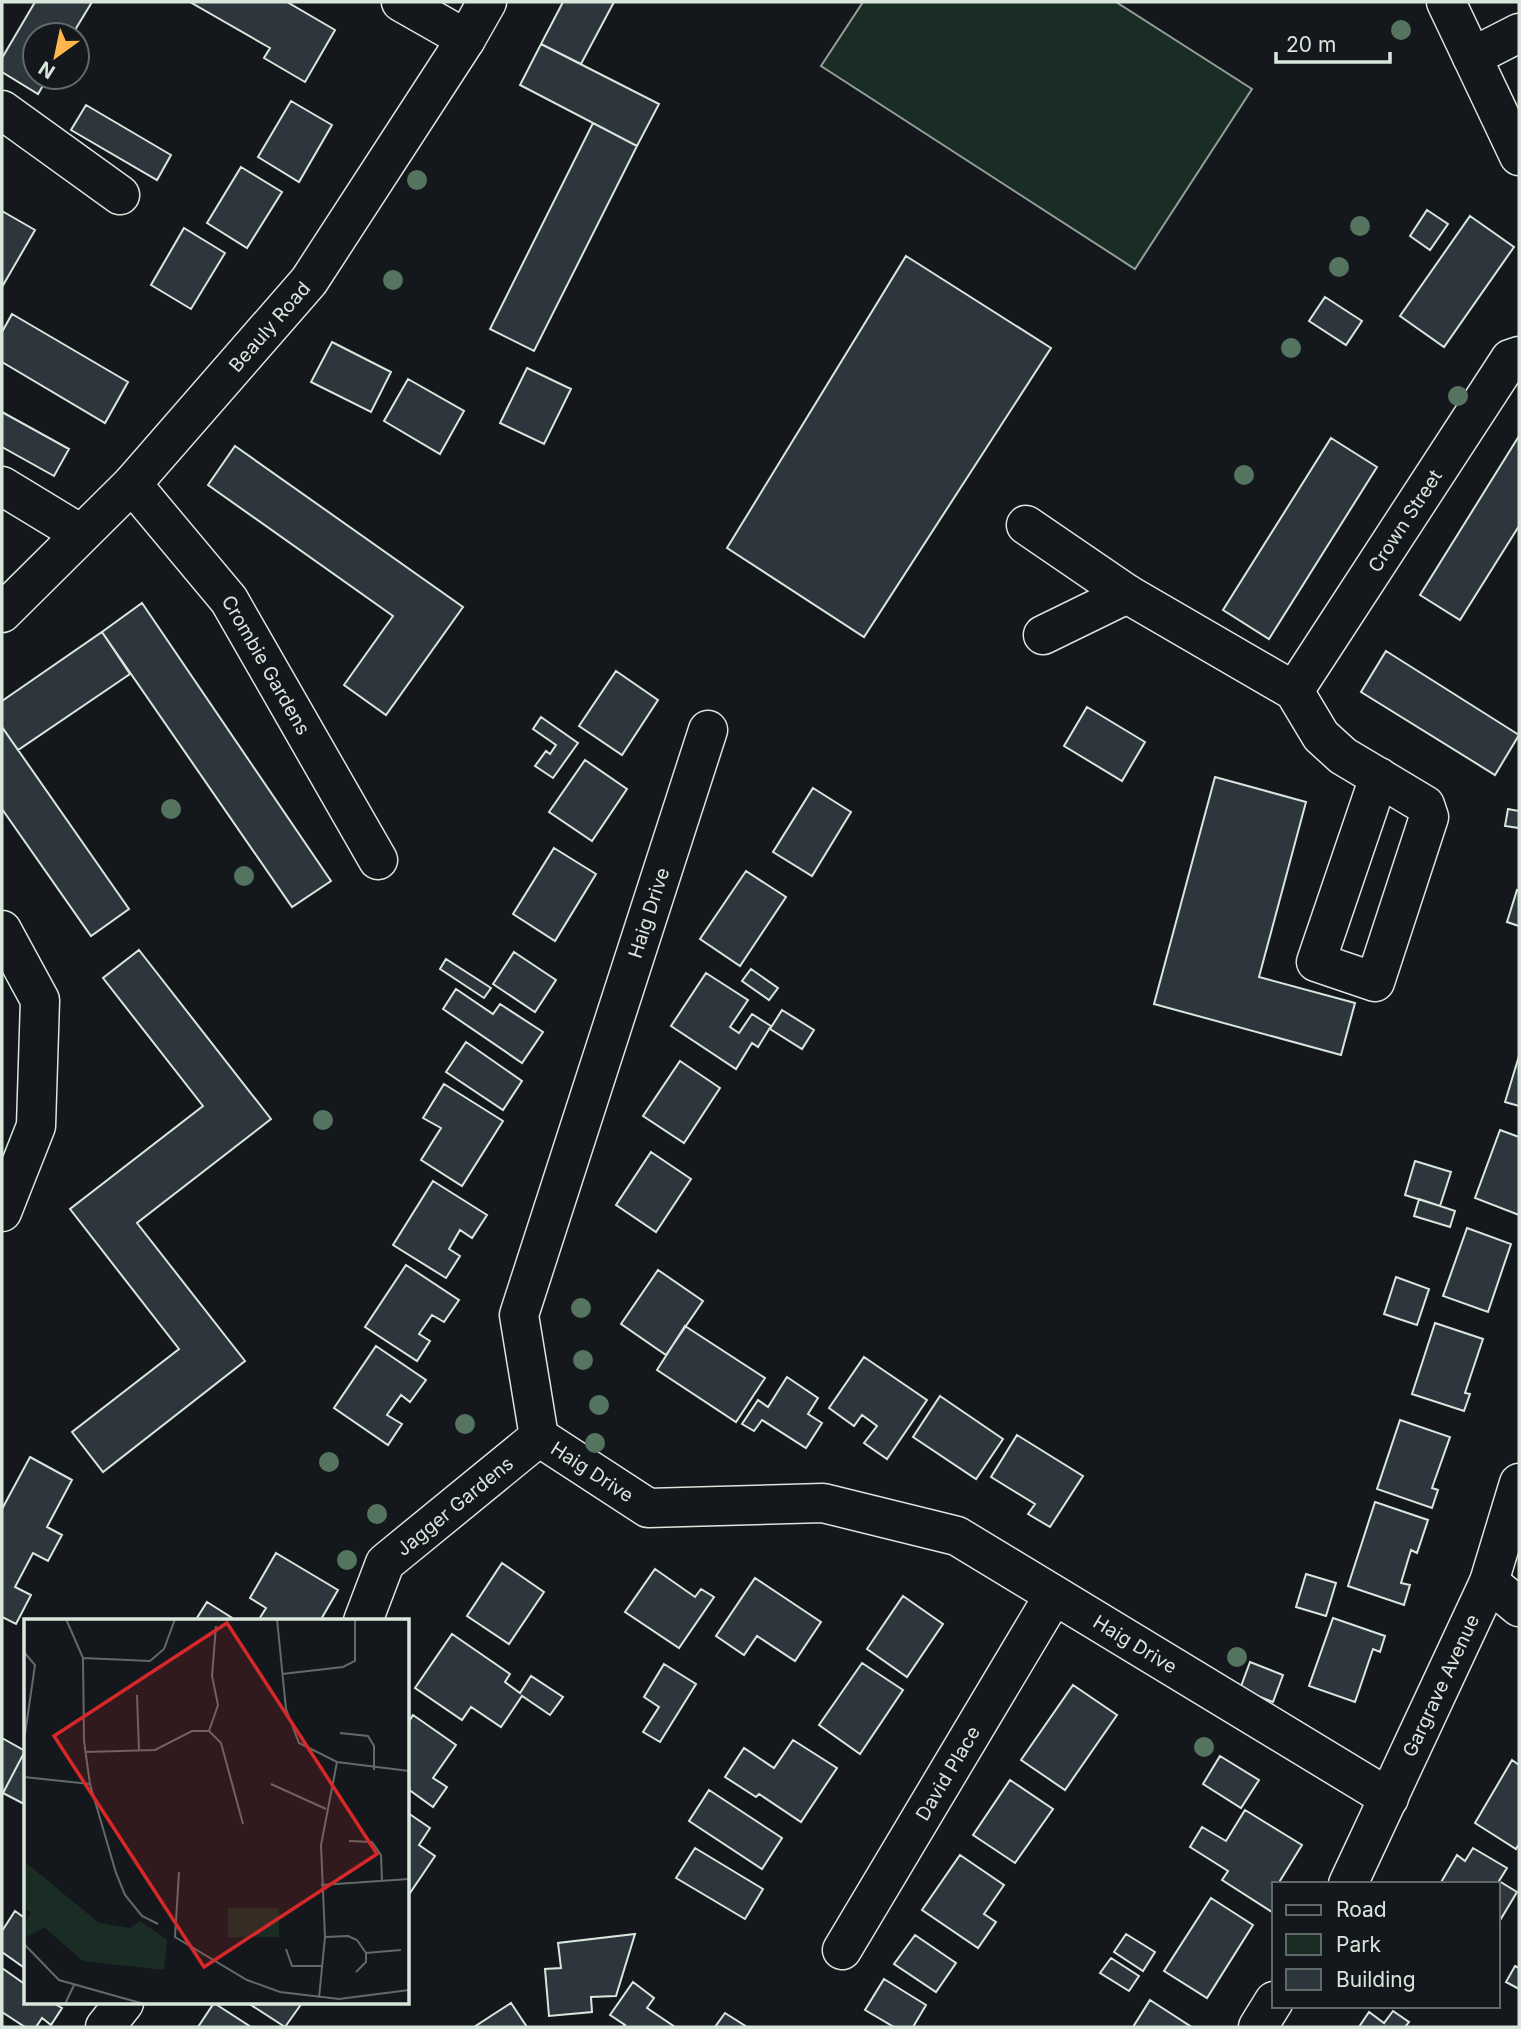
<svg xmlns="http://www.w3.org/2000/svg" width="1521" height="2029" font-family="Inter,sans-serif">
	<rect width="100%" height="100%" fill="#14181c"/>
	<path fill="#1a2d24" stroke="#939e99" stroke-width="2" d="M863,2H1116L1252,89L1135,269L821,66Z"/>
	<path fill="#2c363c" stroke="#d8e6dc" stroke-width="2" d="M35,2H92L72,35H35V77H48L38,94L2,72V58Z
		M190,2H287L335,30L305,82L264,58L270,48Z
		M563,2H614L581,64L541,44Z
		M541,44L659,104L637,146L520,85Z
		M291,101L332,125L299,182L258,157Z
		M86,105L171,155L157,180L71,130Z
		M593,123L637,146L534,351L490,329Z
		M241,167L282,192L247,248L207,223Z
		M1427,210L1448,224L1430,250L1410,236Z
		M2,211L35,230L2,287Z
		M1470,216L1514,247L1444,347L1400,316Z
		M184,228L225,253L191,309L151,285Z
		M906,256L1051,348L864,637L727,548Z
		M1325,297L1362,321L1346,345L1309,321Z
		M12,314L128,382L105,423L2,362V332Z
		M332,342L391,372L371,412L311,382Z
		M527,368L571,389L544,444L500,423Z
		M408,379L464,411L440,454L384,421Z
		M2,412L69,449L54,476L2,447Z
		M1519,436V526L1460,620L1420,595Z
		M1331,438L1377,467L1269,639L1223,610Z
		M235,446L463,607L386,715L344,685L393,616L208,485Z
		M142,603L331,881L292,907L102,632Z
		M102,632L130,674L18,750L2,727V701Z
		M1386,651L1519,735L1495,775L1361,692Z
		M616,671L658,700L622,755L579,726Z
		M1087,707L1145,742L1122,781L1064,746Z
		M541,717L578,743L553,778L535,766L546,751L550,754L556,745L533,729Z
		M2,727L129,909L91,936L2,809Z
		M585,760L627,789L592,841L549,812Z
		M1215,777L1306,802L1259,977L1355,1003L1341,1055L1154,1004Z
		M813,788L851,812L812,876L773,852Z
		M1508,809L1519,811V828L1505,826Z
		M554,848L596,874L555,941L513,914Z
		M746,871L786,897L740,966L700,939Z
		M1517,890L1519,891V926L1507,922Z
		M139,950L271,1119L137,1223L245,1361L103,1472L72,1432L179,1349L70,1209L203,1106L103,978Z
		M514,952L556,980L535,1012L493,984Z
		M446,959L491,988L484,998L440,969Z
		M751,969L778,988L769,1000L742,981Z
		M706,973L748,1000L730,1027L739,1033L752,1014L771,1026L758,1047L752,1043L736,1069L671,1026Z
		M456,989L493,1014L500,1004L543,1032L522,1063L443,1009Z
		M782,1010L814,1030L802,1049L770,1029Z
		M466,1042L522,1081L503,1110L446,1072Z
		M1519,1056V1106L1505,1102Z
		M680,1061L720,1088L684,1143L643,1116Z
		M444,1084L503,1121L462,1186L421,1160L441,1128L423,1118Z
		M1500,1130L1519,1137V1215L1475,1198Z
		M651,1152L691,1179L656,1232L616,1205Z
		M1415,1161L1451,1172L1440,1206L1405,1195Z
		M433,1181L487,1215L472,1238L460,1230L449,1249L460,1256L446,1278L393,1245Z
		M1419,1199L1455,1211L1450,1227L1414,1216Z
		M1467,1228L1511,1244L1488,1312L1443,1296Z
		M406,1265L459,1300L444,1322L432,1315L419,1334L430,1341L417,1361L365,1327Z
		M658,1270L703,1301L666,1355L621,1324Z
		M1396,1277L1429,1289L1417,1325L1384,1314Z
		M1435,1323L1483,1339L1465,1393L1470,1394L1464,1411L1412,1394Z
		M685,1326L765,1378L736,1422L657,1370Z
		M376,1346L426,1380L410,1402L401,1395L387,1415L402,1424L388,1445L334,1408Z
		M864,1357L927,1400L887,1459L864,1443L877,1426L862,1415L854,1426L829,1408Z
		M787,1377L818,1398L808,1414L822,1423L806,1448L762,1420L754,1431L742,1424L758,1400L768,1407Z
		M940,1396L1003,1439L976,1479L913,1437Z
		M1400,1420L1450,1437L1432,1488L1438,1490L1432,1508L1377,1489Z
		M1017,1435L1083,1476L1050,1527L1028,1514L1035,1504L991,1477Z
		M30,1457L72,1480L47,1527L62,1535L48,1561L33,1553L15,1587L31,1595L16,1624L2,1617V1509Z
		M1375,1502L1428,1520L1417,1553L1411,1550L1401,1583L1410,1585L1404,1605L1348,1586Z
		M276,1553L338,1590L320,1621H258L266,1608L250,1598Z
		M502,1563L544,1592L509,1644L467,1616Z
		M655,1569L695,1597L701,1589L714,1597L679,1648L625,1612Z
		M1306,1574L1336,1583L1326,1616L1296,1607Z
		M755,1578L821,1622L795,1661L757,1636L744,1655L716,1636Z
		M903,1596L943,1624L907,1677L867,1649Z
		M207,1602L237,1621H195Z
		M1333,1618L1385,1636L1380,1652L1373,1649L1355,1702L1309,1686Z
		M452,1634L510,1674L505,1682L520,1693L531,1676L563,1697L550,1715L522,1696L501,1727L471,1707L462,1720L415,1688Z
		M1250,1662L1283,1675L1273,1702L1240,1689Z
		M862,1663L903,1690L860,1754L819,1725Z
		M664,1664L696,1684L660,1742L643,1732L659,1707L644,1697Z
		M1073,1685L1117,1715L1065,1790L1021,1760Z
		M413,1715L456,1745L433,1778L447,1787L433,1807L408,1789V1723Z
		M2,1738L25,1751L3,1793L2,1792Z
		M793,1740L837,1768L801,1822L759,1794L756,1797L725,1777L744,1748L774,1768Z
		M25,1751H26V1805L3,1793Z
		M1220,1756L1259,1780L1241,1808L1203,1784Z
		M1512,1760L1519,1765V1844L1516,1849L1475,1823Z
		M1010,1780L1053,1809L1015,1863L973,1835Z
		M709,1790L782,1838L762,1869L689,1821Z
		M1245,1810L1302,1845L1278,1884H1274L1272,1912L1222,1880L1228,1871L1190,1847L1202,1827L1226,1841Z
		M408,1813L430,1828L419,1845L435,1856L408,1896Z
		M695,1848L763,1889L745,1919L676,1878Z
		M1473,1848L1507,1868L1499,1881L1517,1892L1499,1922L1498,1884H1440L1457,1855L1465,1861Z
		M960,1855L1004,1885L984,1914L996,1922L978,1948L922,1910Z
		M1211,1898L1253,1925L1207,1998L1164,1971Z
		M15,1911L26,1919V1969L2,1952V1931Z
		M635,1934L616,1996L591,1997L592,2012L549,2016L545,1969L561,1968L558,1943Z
		M1126,1934L1155,1952L1143,1971L1114,1952Z
		M915,1935L956,1963L936,1992L894,1964Z
		M1111,1958L1139,1976L1129,1991L1100,1973Z
		M1515,1966L1519,1968V1989L1506,1982Z
		M2,1968L26,1985V2003H53L62,2008L51,2025L42,2018L36,2027H25L2,2012Z
		M884,1979L926,2005L913,2027H894L865,2010Z
		M633,1982L654,1998L647,2008L675,2027H623L625,2025L610,2015Z
		M1150,2000L1190,2026L1189,2027H1133Z
		M214,2003L251,2027H198Z
		M248,2003H302L285,2027Z
		M511,2003L527,2027H474Z
		M1393,2011L1409,2022L1405,2027H1359L1369,2012L1384,2023Z
		M725,2013L747,2027H715Z"/>
	<g fill="none" stroke-linecap="round" stroke-linejoin="round">
		<defs>
			<g id="minor">
				<path d="M401,2L466,39"/>
				<path d="M1446,2L1519,156"/>
				<path d="M1472,57L1519,33"/>
				<path d="M2,110L120,195"/>
				<path id="s1" d="M132,484L229,600L378,860"/>
				<path d="M2,486L81,534"/>
				<path d="M1026,525L1127,594"/>
				<path id="s2" d="M2,613L132,484L309,281L466,39L487,2"/>
				<path d="M1043,635L1127,594L1294,691L1321,736L1343,756L1425,805L1429,817L1375,982L1316,962L1379,777"/>
				<path id="s3" d="M1294,691L1510,359L1519,356"/>
				<path id="s4" d="M708,730L519,1315L539,1437L648,1508L823,1503L957,1536L1389,1798"/>
				<path d="M2,930L40,1000L36,1126L2,1212"/>
				<path d="M1489,1582L1519,1607"/>
				<path id="s5" d="M363,1621L385,1563L539,1437"/>
				<path id="s6" d="M1348,1884L1489,1582L1519,1483"/>
				<path id="s7" d="M842,1950L1054,1595"/>
				<path d="M105,2027L124,2003"/>
				<path d="M1258,2027L1274,2001"/>
			</g>
		</defs>
		<use href="#minor" stroke="#d8e6dc" stroke-width="41"/>
		<use href="#minor" stroke="#14181c" stroke-width="38"/>
	</g>
	<g fill="#55745f">
		<circle cx="1401" cy="30" r="10"/>
		<circle cx="417" cy="180" r="10"/>
		<circle cx="1360" cy="226" r="10"/>
		<circle cx="1339" cy="267" r="10"/>
		<circle cx="393" cy="280" r="10"/>
		<circle cx="1291" cy="348" r="10"/>
		<circle cx="1458" cy="396" r="10"/>
		<circle cx="1244" cy="475" r="10"/>
		<circle cx="171" cy="809" r="10"/>
		<circle cx="244" cy="876" r="10"/>
		<circle cx="323" cy="1120" r="10"/>
		<circle cx="581" cy="1308" r="10"/>
		<circle cx="583" cy="1360" r="10"/>
		<circle cx="599" cy="1405" r="10"/>
		<circle cx="465" cy="1424" r="10"/>
		<circle cx="595" cy="1443" r="10"/>
		<circle cx="329" cy="1462" r="10"/>
		<circle cx="377" cy="1514" r="10"/>
		<circle cx="347" cy="1560" r="10"/>
		<circle cx="1237" cy="1657" r="10"/>
		<circle cx="1204" cy="1747" r="10"/>
	</g>
	<g text-anchor="middle" dominant-baseline="central" stroke-width="5" stroke-linejoin="round" paint-order="stroke">
		<g font-size="19" fill="#d8e6dc" stroke="#14181c">
			<text stroke="none"><textPath href="#s2" startOffset="392">Beauly Road</textPath></text>
			<text stroke="none"><textPath href="#s3" startOffset="203">Crown Street</textPath></text>
			<text stroke="none"><textPath href="#s1" startOffset="226">Crombie Gardens</textPath></text>
			<text transform="translate(649 913) rotate(-72)">Haig Drive</text>
			<text stroke="none"><textPath href="#s4" startOffset="802">Haig Drive</textPath></text>
			<text stroke="none"><textPath href="#s5" startOffset="152">Jagger Gardens</textPath></text>
			<text stroke="none"><textPath href="#s4" startOffset="1390">Haig Drive</textPath></text>
			<text stroke="none"><textPath href="#s6" startOffset="219">Gargrave Avenue</textPath></text>
			<text stroke="none"><textPath href="#s7" startOffset="206">David Place</textPath></text>
		</g>
	</g>
	<g transform="translate(24 1619)">
		<rect width="385" height="385" fill="#14181c"/>
		<path d="M0,242L75,304L106,309L116,302L143,321L140,351L59,342L20,308L3,318L0,306L7,293L0,290ZM204,289H255V318H204Z" fill="#1a2d24"/>
		<path fill="none" stroke="#626a69" stroke-width="2" d="M42,0L59,39L60,122L66,165L92,254L101,276L118,297L134,305M253,0L262,90L275,124L313,143L385,152M0,33L11,46L0,122M59,39L126,42L140,30L151,0M258,55L319,48L331,42V0M113,76L115,132M185,112L194,86L188,57L192,7M316,114L344,117L350,127V151M62,133L131,131L168,112H185L197,124L219,205M0,158L66,165M247,165L302,190M325,222L348,223L357,236L358,262M155,253L151,318L223,361L256,373L315,380L385,371M297,266L385,260M301,318L324,317L333,321L342,334L377,331M0,325L35,361L120,385M262,330L268,347H299M332,353L342,343V334M295,379L301,318L297,226L313,143M41,385L50,366"/>
		<path fill="#d62828" fill-opacity="0.15" stroke="#d62828" stroke-width="3.5" d="M203,4L353,235L180,348L30,117Z"/>
		<rect width="385" height="385" fill="none" stroke="#d8e6dc" stroke-width="3.5"/>
	</g>
	<rect width="1521" height="2029" fill="none" stroke="#d8e6dc" stroke-width="7"/>
	<rect x="1272" y="1882" width="228" height="126" fill="#14181c" stroke="#626a69" stroke-width="2"/>
	<rect x="1286" y="1905" width="35" height="10" fill="#14181c" stroke="#626a69" stroke-width="2"/>
	<text x="1336" y="1917" font-size="21" fill="#d8e6dc">Road</text>
	<rect x="1286" y="1934" width="35" height="21" fill="#1a2d24" stroke="#626a69" stroke-width="2"/>
	<text x="1336" y="1952" font-size="21" fill="#d8e6dc">Park</text>
	<rect x="1286" y="1969" width="35" height="21" fill="#2c363c" stroke="#626a69" stroke-width="2"/>
	<text x="1336" y="1987" font-size="21" fill="#d8e6dc">Building</text>
	<g transform="translate(56 56) rotate(213)"><circle r="33" fill="#14181c" stroke="#626a69" stroke-width="2"/>
	<path d="M0-5L12 26L0 18L-12 26Z" fill="#ffb74d"/>
	<text y="-10" font-size="19" font-weight="bold" text-anchor="middle" fill="#d8e6dc">N</text>
	</g>
	<path d="M1276 52v10h114v-10" fill="none" stroke="#d8e6dc" stroke-width="3.5"/>
	<text x="1286" y="52" font-size="21" fill="#d8e6dc" stroke="#14181c" stroke-width="5" paint-order="stroke">20 m</text>
</svg>
